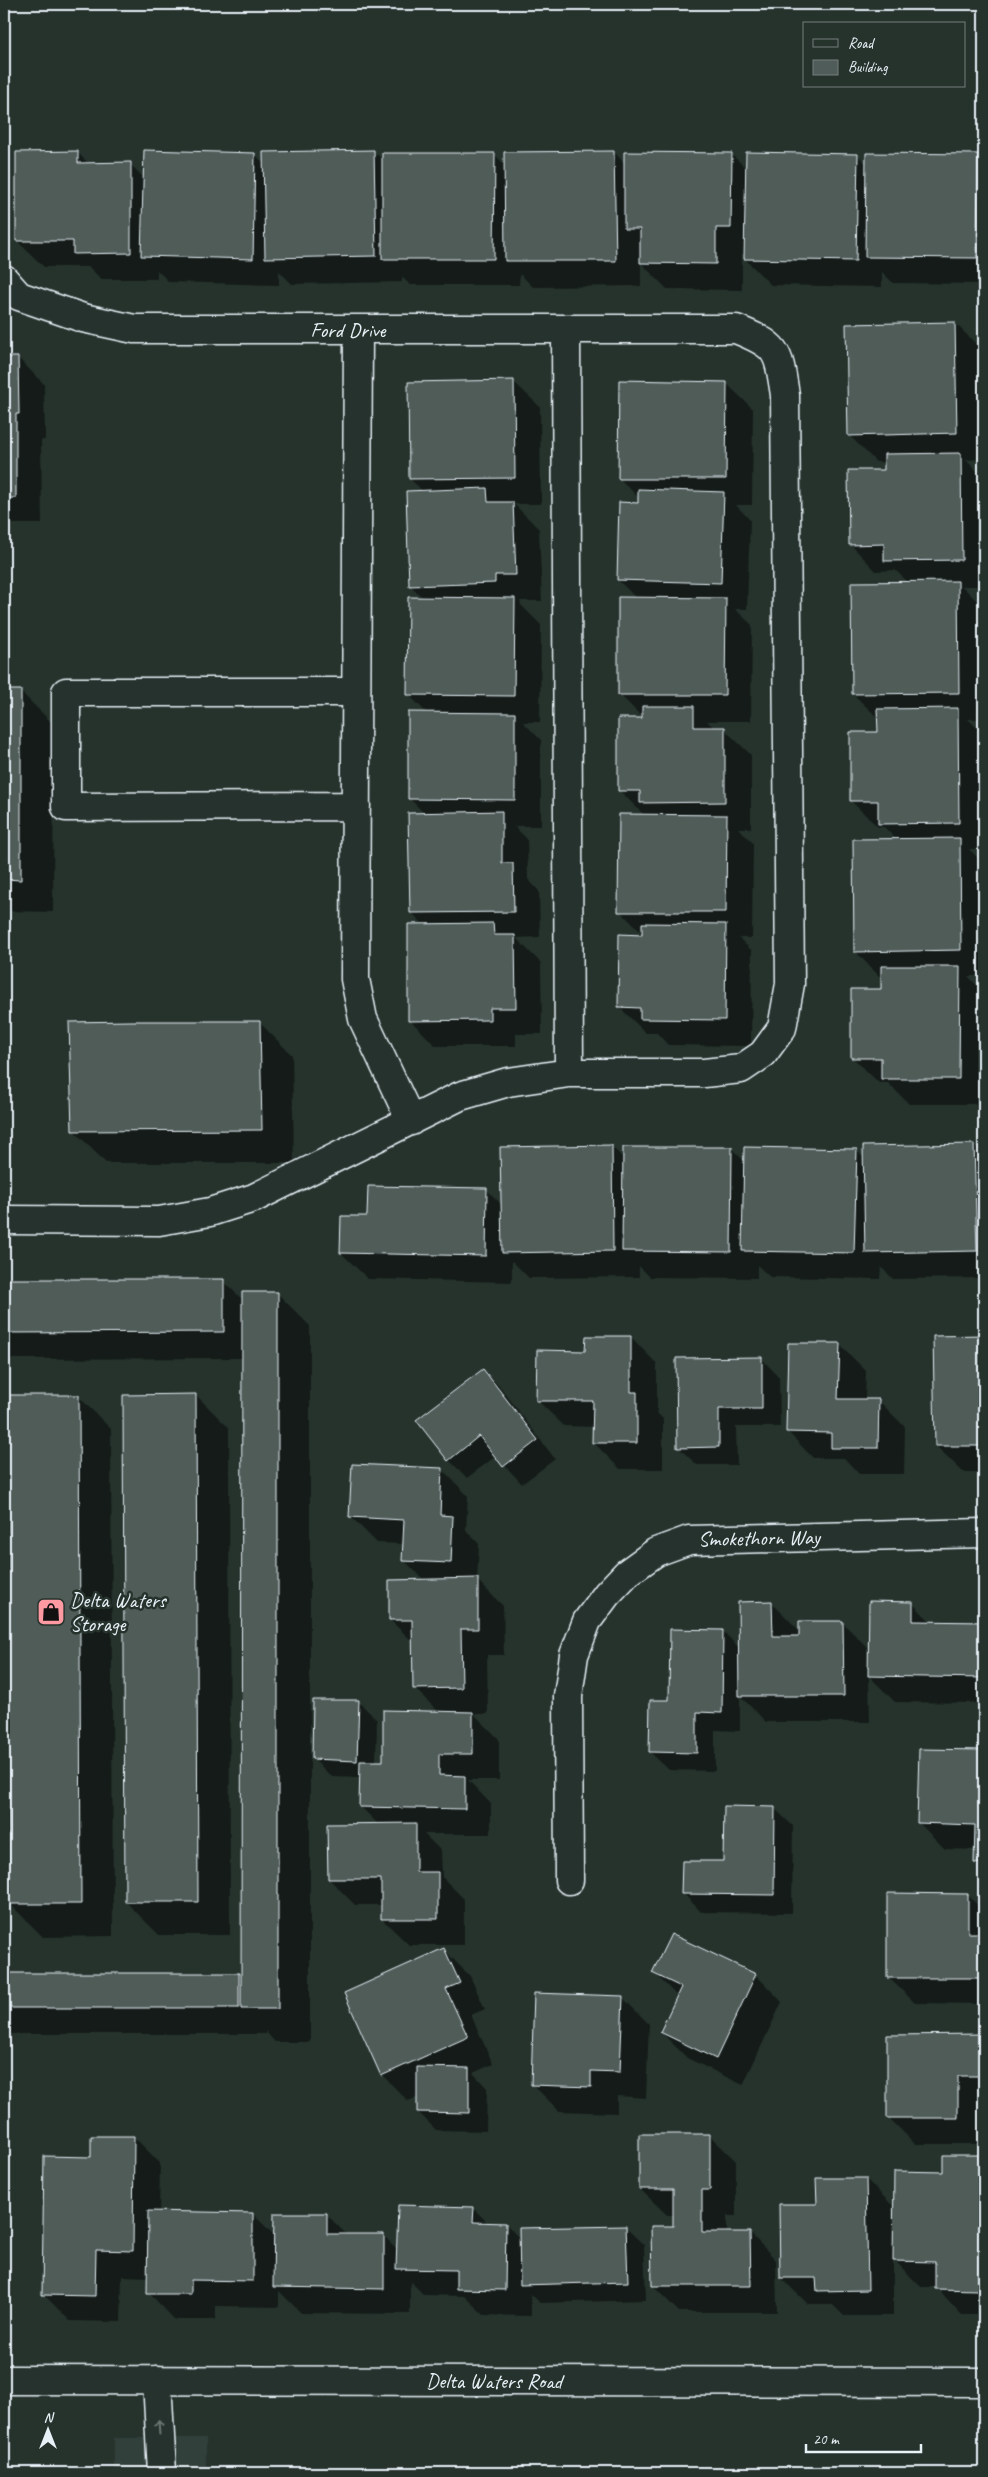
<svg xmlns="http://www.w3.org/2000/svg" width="988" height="2477" font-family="Caveat,sans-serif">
	<rect width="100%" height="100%" fill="#26332d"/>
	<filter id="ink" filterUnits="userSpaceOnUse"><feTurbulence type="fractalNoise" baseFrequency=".02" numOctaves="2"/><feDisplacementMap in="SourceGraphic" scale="10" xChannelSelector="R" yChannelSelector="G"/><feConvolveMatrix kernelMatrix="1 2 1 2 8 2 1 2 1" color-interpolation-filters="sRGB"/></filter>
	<g filter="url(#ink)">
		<path fill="#333f3a" d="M114,2438H206V2473H114Z"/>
		<path fill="#0007" d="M77,152L89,164H130L144,178L255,154L264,164L374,152L384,161L494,154L505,165L614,152L625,164L731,154L747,169L858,155L867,165L977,155L984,162V284L893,283L882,272V287L771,285L745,259V254H742V290L667,289L641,263V286L533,287L520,274L519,285H410L402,277V282L292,284L279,271V285L169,282L157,270V279H101L89,267H44L17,241Z
			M955,323L981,349L983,459L966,460L984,478V586H962L984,608V719H968L984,735V849H969L984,864V976H968L984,993V1104H909L888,1083H879L852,1057L883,991L881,978L855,951L897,840L884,827H878L851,801L879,733V719L853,694L908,582L895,570L876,571L850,544L885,471V462H876L849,435Z
			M4,358H18L44,384L45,440H41L42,524H4Z
			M513,381L540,407L541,504H514L539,529L542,601H520L521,605L541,625L540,722H523L541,740V826H514L527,839L528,879L539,891L540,937L516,938L541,963L542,1034H516V1046H436L410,1020L424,925L411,912L425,814L410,799L427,713L408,694L423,598L410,585L423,491L410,479Z
			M726,383L753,409L752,505H736L750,520L747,609H735L752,625L751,721H707L715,729H724L751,755V828H738L753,843L752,938H739L752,951L751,1046L668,1045L657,1033H646L619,1007L643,934L620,911L645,816L620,791L644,719L619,694L636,598L618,580L639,498L619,478Z
			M4,691L21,692L54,725L53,912L4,911Z
			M259,1022L292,1055L294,1163H106L73,1130Z
			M974,1145L984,1155V1278L893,1279L881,1267L880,1279L770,1277L757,1265V1278L650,1277L639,1266V1277L529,1278L512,1261V1282L368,1279L341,1253L369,1218L486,1189L502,1205L611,1146L624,1159L732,1149L745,1162L856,1150L864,1158Z
			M4,1281H223L243,1300L277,1293L310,1326V2042H275L265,2031V2034H4V1974H238L242,1978L243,1358L4,1359Z
			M631,1337L657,1364V1413L663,1419V1469H620L594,1443V1427L564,1426L537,1400L587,1352Z
			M935,1337H984V1472H963L936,1446Z
			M839,1344L866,1371L865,1400H878L905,1427L904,1474H859L844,1458H813L787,1431Z
			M761,1358L779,1377L780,1427H736L737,1465H697L678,1447Z
			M483,1370L501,1388L555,1459L522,1484L496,1456L467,1478L449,1460Z
			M196,1395L229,1428L230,1935H159L126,1902Z
			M78,1396L111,1429L113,1936L43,1937L10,1904Z
			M442,1469L468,1496L466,1530L479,1544L477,1580L503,1606L504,1655H487L488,1714H474L499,1739V1780H468L491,1804V1834H424L441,1851L442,1877L464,1899V1945H409L382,1919V1905H355L329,1879L379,1825L361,1807V1778L332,1777L313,1759L358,1701L377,1720L376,1762H384L439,1712L414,1688V1643L390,1620L424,1580L404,1560V1544L377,1543L351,1517Z
			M772,1603L800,1631L842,1622L869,1649L912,1603L932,1623H984V1703L895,1702L869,1676L870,1722H766L740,1696V1731L715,1730V1771L669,1770L650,1752L670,1701L723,1631L739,1648Z
			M920,1750L984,1751V1871L976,1863V1850L945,1849L919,1823Z
			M774,1808L793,1826L792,1913L701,1912L683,1893L725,1863Z
			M968,1895L984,1912V2004L915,2003L888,1977Z
			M672,1936L756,1975L782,2002L743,2085L687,2058L661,2032L678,1997L654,1973Z
			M444,1950L470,1976L485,2009L471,2015L493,2064L473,2073L487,2088L486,2131L436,2130L418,2112V2097L408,2101L382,2075Z
			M622,1997L649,2024L646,2098L617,2096V2113L559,2111L533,2085Z
			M984,2035V2144H915L889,2118L888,2036Z
			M709,2135L736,2161V2216H727V2233H750L776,2260L777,2312H679L653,2286L675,2227L674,2215H667L640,2189Z
			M134,2137L160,2163L159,2213L253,2214L275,2236L327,2215L347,2235H383L398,2250L473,2208L489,2224H506L520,2239L625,2227L644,2245L646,2300L540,2303L531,2294V2316L484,2315L464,2296L424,2295L410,2281V2314L301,2313L279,2291V2307L216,2306V2320H175L149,2293V2277L122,2276L121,2322L70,2321L43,2294L92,2158Z
			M978,2157L984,2163V2315H962L936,2287H921L893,2259V2316H844L832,2304H808L781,2278L818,2205L866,2179L892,2205V2219H895L944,2173Z
			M795,2472H845L847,2473H795Z
			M901,2472H952L953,2473H901Z"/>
		<path fill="#505c59" stroke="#e8f1f8" d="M144,150L255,153L253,259L141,256Z
			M374,150L376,256L265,258L263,152Z
			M78,151V163L131,162V253L73,254V241H16V152Z
			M614,151L616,261H505L504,152Z
			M624,152L732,153L731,228H716V264L640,263V229H624Z
			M746,152L858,154L856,261L744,259Z
			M382,153H495L494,259H382Z
			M866,153L978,154L977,258L865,257Z
			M955,322L957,433L848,436L846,324Z
			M4,357H18L19,414H16V498H4Z
			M514,380L515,478L409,479L408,382Z
			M619,380L727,382L726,479H618Z
			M961,453L962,560L884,561V544L849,545L848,470H884V454Z
			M487,488L488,502H513L516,575H495V583L409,586L406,491Z
			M638,489L724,492L721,583L617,580L619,502L638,503Z
			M958,581L959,693L852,694L851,582Z
			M408,597L515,598L514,696L407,695Z
			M618,597L726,598L725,695H618Z
			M4,690H21V880L4,879Z
			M642,706H694V727H725V802L640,803V791H618V718H642Z
			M958,708L959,823L878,824V801H850V732H878L877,709Z
			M408,712L515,713V800L408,799Z
			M502,811V863H513L514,912L410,913L408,813Z
			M619,814L727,815L726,912H618Z
			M960,838L961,950L854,952L853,839Z
			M493,923L494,935H515L516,1008H490V1020L408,1021V924Z
			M642,923L726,924L725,1020L640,1019V1008L618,1007L619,934L642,935Z
			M881,966H960L959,1079H881V1058H851V989H881Z
			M130,1021H260L262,1130L72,1131L69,1022Z
			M974,1144L977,1251L865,1253L863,1146Z
			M612,1145L613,1251L502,1253L500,1147Z
			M623,1147H732L731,1252L622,1251Z
			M744,1147L857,1149L854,1253L742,1251Z
			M368,1186L487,1188L486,1256L340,1253L341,1216H367Z
			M4,1279H224V1332L4,1333Z
			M242,1292H278V2009H241Z
			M984,1335V1446H935L933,1336Z
			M586,1336H631V1392H637V1443H592L593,1401H536L537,1350L585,1351Z
			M788,1343H840L838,1399H879L878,1448H831V1433L786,1432Z
			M762,1357V1409H719V1447L677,1448L676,1358Z
			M483,1369L538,1440L503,1467L479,1436L448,1461L416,1420Z
			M196,1394L198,1902H125L123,1395Z
			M7,1395H79L81,1904H9Z
			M352,1464L442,1468L440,1515L453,1516L451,1563L402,1561L404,1520L349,1517Z
			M478,1578V1629H461L462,1688L413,1689L412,1620H389V1580Z
			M772,1601L773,1636H799V1621H843L844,1696H739L738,1602Z
			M869,1601L913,1602V1621L984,1622V1678L868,1676Z
			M670,1629L723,1630L722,1713L697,1712V1753L649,1752L650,1700H669Z
			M313,1700H359L357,1761L312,1759Z
			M383,1710L473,1712V1754H439V1775L465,1776V1809L359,1807L360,1761H383Z
			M919,1749L984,1750V1864L974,1863L975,1825L917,1823Z
			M724,1806L775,1807L774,1895L681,1894L682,1861H723Z
			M416,1823V1872H438V1919H381V1879H328L327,1824Z
			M887,1893L968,1894V1933H984V1978H887Z
			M671,1934L756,1974L716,2059L660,2032L681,1987L652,1973Z
			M444,1948L460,1983L446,1989L468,2037L381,2076L344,1993Z
			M4,1973H239V2008H4Z
			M534,1993L623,1996L620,2072L591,2071V2087L531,2085Z
			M984,2034V2076H958V2118H887V2035Z
			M417,2067L469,2068V2113L417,2112Z
			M639,2134H710V2190H702V2232H750L751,2286H652L651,2226H673V2189H639Z
			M91,2136H134L133,2251L96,2250L95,2296L42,2295L44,2156L91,2157Z
			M943,2155H979L978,2290L935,2289V2262L893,2261L894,2171L943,2172Z
			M816,2178H866L868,2290L817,2291L816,2278H780L779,2204H817Z
			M398,2205L474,2207L473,2222L506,2223L505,2290L456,2289V2270L396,2269Z
			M148,2211L253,2213V2281L191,2280V2294H147Z
			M274,2213H327V2234H384V2289L273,2287Z
			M626,2226L628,2282L520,2285L519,2228Z
			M845,2470V2473H793V2471Z
			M899,2470L952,2471V2473H899Z
			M654,2471H700V2473H654Z"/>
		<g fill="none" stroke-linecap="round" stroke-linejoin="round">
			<defs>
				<path id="minor" d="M4,279L19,296L83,318L134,329H736C779,346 778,350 785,395L790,984L782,1028L763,1054L741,1069L704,1073H569L508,1082L460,1096L254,1198L210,1212L159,1221L4,1220
					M566,329L569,1073
					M358,330L355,979L363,1019L411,1121
					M356,806L66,807V692H356
					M569,1880L568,1696L574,1655L587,1621L607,1594L627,1573L656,1552L689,1540L984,1533
					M157,2380L162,2473"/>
				<path id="major" d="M4,2380L984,2382"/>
			</defs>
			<use href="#minor" stroke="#e8f1f8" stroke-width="31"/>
			<use href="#major" stroke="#e8f1f8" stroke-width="31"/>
			<use href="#minor" stroke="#26332d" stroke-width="28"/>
			<use href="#major" stroke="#26332d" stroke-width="28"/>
		</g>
		<defs><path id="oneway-shaft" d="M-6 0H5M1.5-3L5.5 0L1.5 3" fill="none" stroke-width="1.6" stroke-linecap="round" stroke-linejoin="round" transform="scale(1.25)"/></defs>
		<use stroke="#6a7674" href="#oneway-shaft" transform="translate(159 2427) rotate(-93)"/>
	</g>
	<defs>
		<symbol id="shop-square" viewBox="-11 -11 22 22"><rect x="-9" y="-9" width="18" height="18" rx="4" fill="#ff9aa2" stroke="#26332d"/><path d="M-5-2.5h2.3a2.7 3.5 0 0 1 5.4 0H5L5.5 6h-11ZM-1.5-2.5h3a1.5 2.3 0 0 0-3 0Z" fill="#111"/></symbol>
	</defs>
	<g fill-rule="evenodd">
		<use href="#shop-square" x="35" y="1596" width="32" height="32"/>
	</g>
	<g text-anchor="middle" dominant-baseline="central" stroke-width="5" stroke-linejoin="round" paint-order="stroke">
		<g font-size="21" fill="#e8f1f8" stroke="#26332d">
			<text x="348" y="330">Ford Drive</text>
			<text transform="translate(759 1538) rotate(-1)">Smokethorn Way</text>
			<text x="494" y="2381">Delta Waters Road</text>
		</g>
		<g font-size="21" fill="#e8f1f8" stroke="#26332d" text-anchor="start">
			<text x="70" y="1600">Delta Waters<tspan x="70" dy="24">Storage</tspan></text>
		</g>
	</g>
	<rect width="988" height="2477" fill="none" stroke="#26332d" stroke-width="20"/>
	<rect x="10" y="10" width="968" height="2457" fill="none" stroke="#e8f1f8" stroke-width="2" filter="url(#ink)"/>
	<rect x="803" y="22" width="162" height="65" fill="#26332d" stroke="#747f7e"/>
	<rect x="813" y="39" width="25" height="8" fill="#26332d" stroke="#747f7e"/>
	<text x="848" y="48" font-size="15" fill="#e8f1f8">Road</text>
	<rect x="813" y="60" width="25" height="15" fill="#505c59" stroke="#747f7e"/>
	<text x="848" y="72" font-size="15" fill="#e8f1f8">Building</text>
	<g transform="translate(48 2430)" stroke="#26332d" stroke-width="4" paint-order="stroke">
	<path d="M0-4L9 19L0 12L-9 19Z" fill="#e8f1f8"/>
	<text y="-8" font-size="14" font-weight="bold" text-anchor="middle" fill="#e8f1f8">N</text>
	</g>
	<path d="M806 2444v8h115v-8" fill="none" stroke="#e8f1f8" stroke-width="2.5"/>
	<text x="813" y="2444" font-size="15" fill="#e8f1f8" stroke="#26332d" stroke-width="4" paint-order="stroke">20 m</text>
</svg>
